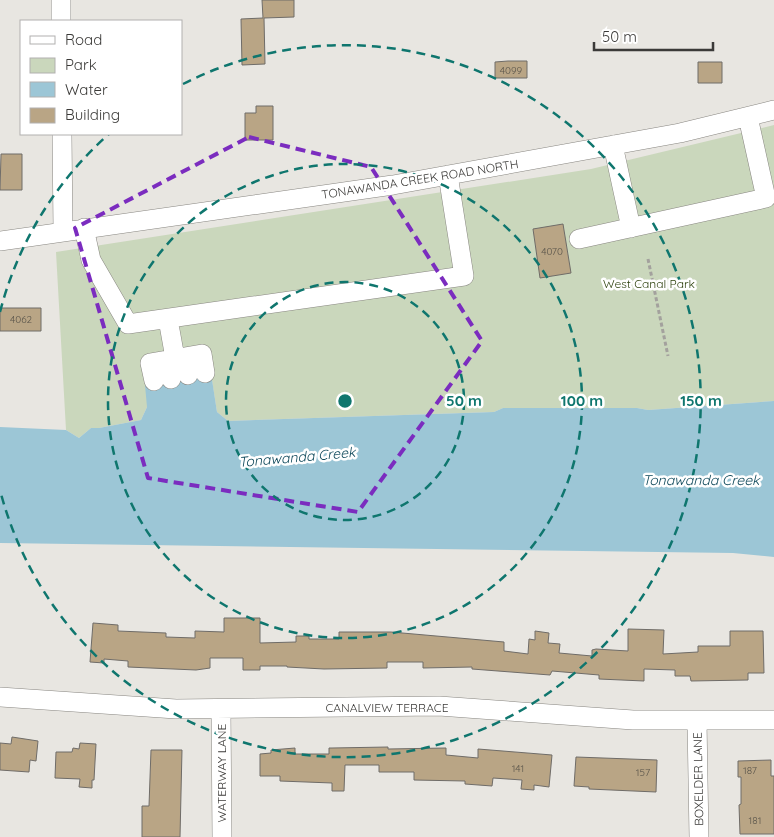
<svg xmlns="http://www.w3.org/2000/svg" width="774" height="837" font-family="Quicksand,sans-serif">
	<rect width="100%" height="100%" fill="#e8e6e1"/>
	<path fill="#cad7bc" d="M774,125V401L648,410L637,408H503L494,412L228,421L217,412L211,374L147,407L141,420L99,428H91L79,438L66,430L56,252L591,169Z"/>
	<path fill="#9cc6d6" d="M211,373L217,412L228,421L494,412L503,408H637L648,410L774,401V557L733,553L0,543V427L66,430L79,438L91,428H99L141,420L147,407L145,385Z"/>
	<path fill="#b9a585" stroke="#6f6c68" d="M262,0H294V17L264,18L265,64L242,65L241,19L263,18Z
		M508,61H527V78H495V62Z
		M698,62H722V83H698Z
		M256,106H273V140H245V113H256Z
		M1,154H22V190H0Z
		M563,224L571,273L540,278L533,229Z
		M0,308H41V331H0Z
		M224,618H260V643L296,642V636H309V639H339V632H391L504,642V651L528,654L529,639L535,640V631L549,633L548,643L560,644L559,653L592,656V650L596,649L628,651V629L664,630L663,654L698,652V646H730V631H763L764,673H748V680L691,681L690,676H675V670L644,669V681L599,679V675L552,671L550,675L472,669V667L423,668V662H387V668L324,669L287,667V666H260V670H243V658H210V668L196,670L128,667V661L104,659V663L90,662L93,623L118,625V631L166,633V637L195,638V631L224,632Z
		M12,737L38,741L36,761L30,760L29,772L0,770V743L11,744Z
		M80,743L96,744L94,780H92V788L79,787L80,779L55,778L56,752H72L73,748L79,749Z
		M388,747V749L446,748V755L478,758V749L552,755L549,787L534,785V790L521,789L522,780L493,778L492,786L465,784V781L414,780V772H379V765H345L344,791H332V783L280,781V776H260V754L271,753V750L295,748V754H329V748H332Z
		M151,750H182L180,837H142V806H149Z
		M576,757L657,760L656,792L589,789V787L574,786Z
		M771,760V776H774V834H740L739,805L741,804V777H738V761Z"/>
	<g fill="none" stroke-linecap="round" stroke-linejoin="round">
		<defs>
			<path id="minor" d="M61,0V21
				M62,134L63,231
				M613,145L631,228
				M84,228L91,260L128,324L464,276L448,175
				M579,239L766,198L748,117
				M0,241L393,185L680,133L774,110
				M168,319L175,358
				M185,357L188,375
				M167,360L171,379
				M154,381L150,363L202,354L205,373
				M0,697L176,709L439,706L633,720H774
				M221,710L222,837
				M697,721L699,837"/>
		</defs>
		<use href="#minor" stroke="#888681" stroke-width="20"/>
		<path stroke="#a3a19d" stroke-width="3" stroke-dasharray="4 2.5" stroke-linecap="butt" d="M648,259L668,356"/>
		<use href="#minor" stroke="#fff" stroke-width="19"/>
	</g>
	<path fill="none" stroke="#7b2cbf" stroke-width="4" stroke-dasharray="10 6" stroke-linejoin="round" d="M249,137L371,167L482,341L358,512L148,478L75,228Z"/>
	<g fill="none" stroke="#0f766e" stroke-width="2.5" stroke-dasharray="9 6">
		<circle cx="345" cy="401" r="119"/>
		<circle cx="345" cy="401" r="237"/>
		<path d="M0 312A356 356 0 0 1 109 134M183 84A356 356 0 1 1 0 490"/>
	</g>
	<g text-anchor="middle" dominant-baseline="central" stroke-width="5" stroke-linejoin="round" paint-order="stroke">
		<g font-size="10" fill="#5a554b">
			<text x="511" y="70">4099</text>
			<text x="552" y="251">4070</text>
			<text x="21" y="319">4062</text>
			<text x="518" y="768">141</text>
			<text x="750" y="770">187</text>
			<text x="643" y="772">157</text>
			<text x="755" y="820">181</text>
		</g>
		<g font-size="12" fill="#3b3a38" stroke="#fff">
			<text transform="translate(420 179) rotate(-9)">TONAWANDA CREEK ROAD NORTH</text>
			<text x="387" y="707">CANALVIEW TERRACE</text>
			<text transform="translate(221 773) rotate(-90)">WATERWAY LANE</text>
			<text transform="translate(698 779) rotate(-91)">BOXELDER LANE</text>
		</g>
		<g font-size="12" fill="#2d410d" stroke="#fff">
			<text x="649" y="283">West Canal Park</text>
		</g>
		<g font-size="14" font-style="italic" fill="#0e485a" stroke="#fff">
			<text transform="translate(297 457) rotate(-5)">Tonawanda Creek</text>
			<text x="701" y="480">Tonawanda Creek</text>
		</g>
	</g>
	<circle cx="345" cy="401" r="8" fill="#0f766e" stroke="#fff" stroke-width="2.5"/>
	<g font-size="15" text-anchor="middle" font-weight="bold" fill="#0f766e" stroke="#fff" stroke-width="5" stroke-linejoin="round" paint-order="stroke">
		<text x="464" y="406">50 m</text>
		<text x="582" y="406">100 m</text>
		<text x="701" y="406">150 m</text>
	</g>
	<rect x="20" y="20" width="162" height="115" fill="#ffffff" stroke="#b1b0af"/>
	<rect x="30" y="36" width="25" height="8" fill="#ffffff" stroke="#b1b0af"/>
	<text x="65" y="45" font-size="15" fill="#3b3a38">Road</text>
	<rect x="30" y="58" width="25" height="15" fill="#cad7bc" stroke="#b1b0af"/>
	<text x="65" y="70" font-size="15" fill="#3b3a38">Park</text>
	<rect x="30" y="82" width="25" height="15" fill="#9cc6d6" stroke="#b1b0af"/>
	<text x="65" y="95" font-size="15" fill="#3b3a38">Water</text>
	<rect x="30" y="108" width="25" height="15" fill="#b9a585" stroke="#b1b0af"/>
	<text x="65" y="120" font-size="15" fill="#3b3a38">Building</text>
	<path d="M594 42v8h119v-8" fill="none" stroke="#3b3a38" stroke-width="2.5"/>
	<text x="602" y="42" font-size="15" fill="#3b3a38" stroke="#ffffff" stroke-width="4" paint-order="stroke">50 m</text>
</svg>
